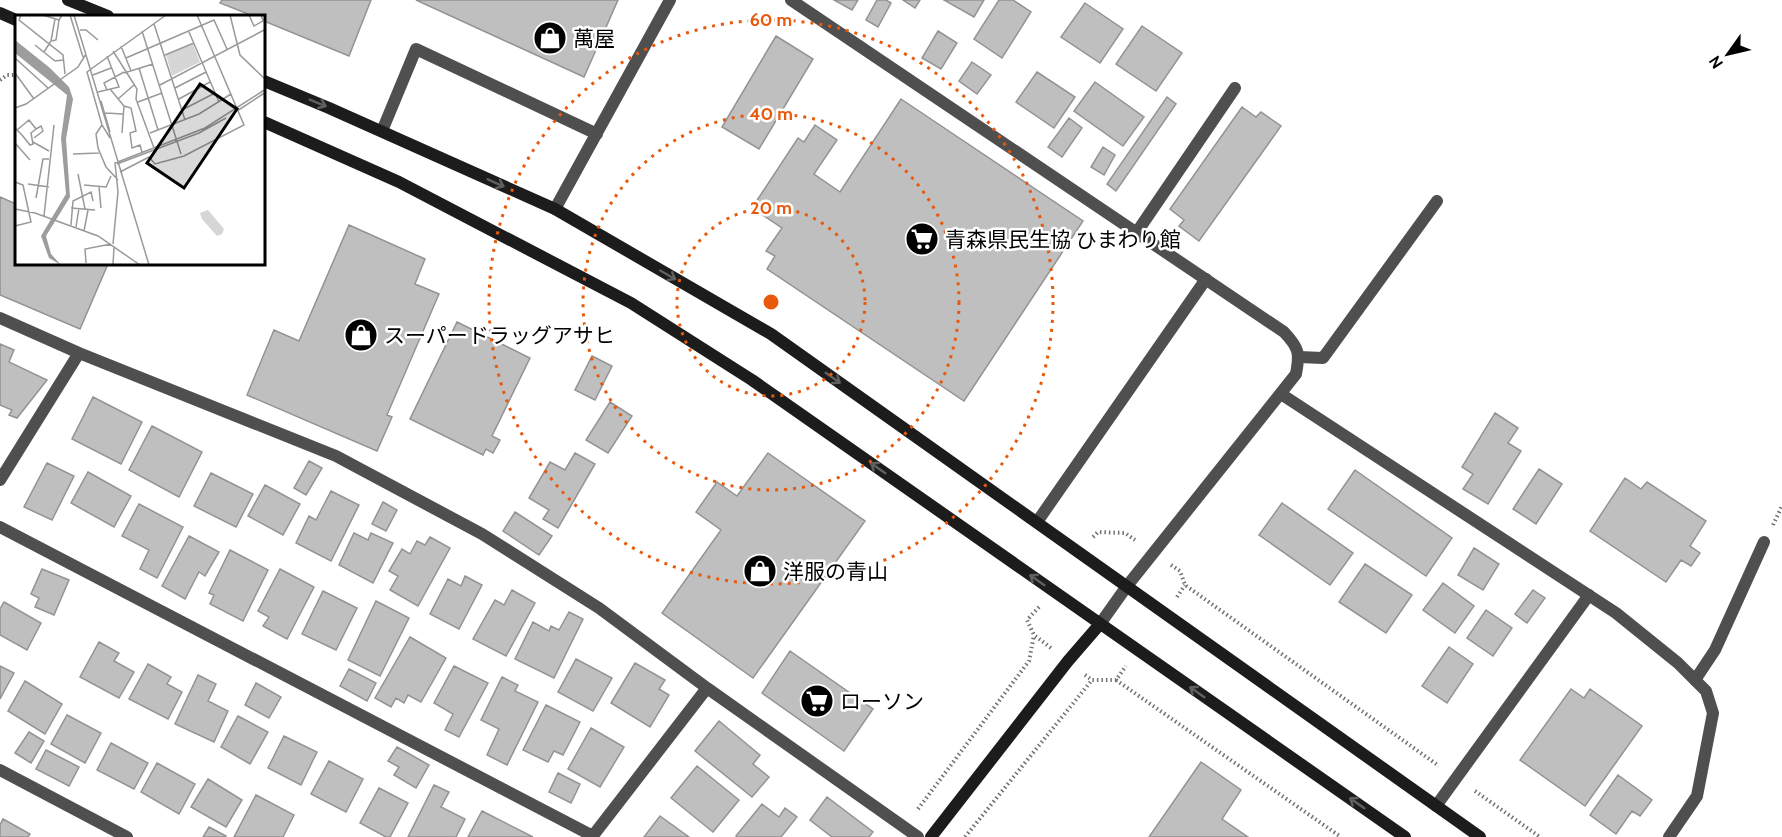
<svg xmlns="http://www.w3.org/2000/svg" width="1782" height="837" font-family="Cabin,'Noto Sans JP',sans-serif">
	<rect width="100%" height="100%" fill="#fff"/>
	<path fill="#bfbfbf" stroke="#939393" stroke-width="1.5" d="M222,0H371L349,56L264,21V16H253L220,3Z
		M416,0H618L584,77Z
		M834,0H858L852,10Z
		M877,0H886L891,3L878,27L866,20Z
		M903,0H920L915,8Z
		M944,0H984L974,17Z
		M999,0H1013L1031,12L1002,58L974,39Z
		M1085,3L1123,29L1100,63L1061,37Z
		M1142,26L1182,53L1156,91L1116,64Z
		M938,31L957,43L941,69L922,58Z
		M776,36L813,59L759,149L722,127Z
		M972,62L991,75L977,94L959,81Z
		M1037,72L1075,97L1054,128L1016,102Z
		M1095,82L1144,117L1123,146L1074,111Z
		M1167,97L1176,104L1116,191L1107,184Z
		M901,99L1083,221L964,401L767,269L775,256L766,251L782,228L752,208L798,138L804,142L815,125L837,140L814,174L840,192Z
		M1242,107L1256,117L1261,112L1281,126L1199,241L1179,226L1184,220L1170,209Z
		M1069,118L1082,128L1062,157L1048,147Z
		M1103,147L1115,155L1104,175L1091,167Z
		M0,197L16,204V264H108L80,329L0,295Z
		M349,225L425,259L415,284L439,294L387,415L392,417L377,451L247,395L274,330L299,341Z
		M457,322L530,358L492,436L500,440L493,453L486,449L483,455L410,419Z
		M0,344L14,350L9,362L47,380L17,418L9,415L12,410L0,405Z
		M592,356L612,366L595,400L575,390Z
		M93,397L142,422L121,464L72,439Z
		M610,402L632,416L608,453L586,440Z
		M1495,413L1518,428L1508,443L1521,451L1488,504L1463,489L1473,474L1462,467Z
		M152,426L202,452L179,497L129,470Z
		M575,453L595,464L558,528L543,519L549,510L529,498L550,462L565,470Z
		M768,453L865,521L753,678L662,613L721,530L696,512L717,482L737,496Z
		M309,461L322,468L306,495L294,488Z
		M47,463L74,476L52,520L24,507Z
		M1539,469L1562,484L1536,524L1513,509Z
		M1355,470L1452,538L1426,576L1328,509Z
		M88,472L131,496L114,527L71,503Z
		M211,473L253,494L236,527L194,506Z
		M1625,478L1641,489L1647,482L1706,521L1690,546L1700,553L1691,566L1681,560L1666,582L1590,531Z
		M265,485L300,504L283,535L248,516Z
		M331,491L359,505L331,561L296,543L309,516L316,520Z
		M383,502L397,510L386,531L372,524Z
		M1282,503L1353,553L1330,585L1259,535Z
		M139,504L183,527L157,578L140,569L149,550L122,536Z
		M515,512L552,536L539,555L503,531Z
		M354,533L368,540L371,533L393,543L373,583L339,565Z
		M189,536L219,552L205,576L199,572L185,599L162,586Z
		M430,537L450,548L418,606L390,590L398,576L389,571L402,549L410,554L417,541L425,545Z
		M1474,548L1499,564L1483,590L1458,575Z
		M230,550L268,570L243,621L210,604L214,595L209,593Z
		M1365,564L1412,595L1386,633L1339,602Z
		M42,569L69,580L54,615L35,607L39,598L31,594Z
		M280,569L314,587L287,639L263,626L269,617L258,611Z
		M465,576L482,585L459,629L430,614L448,579L461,586Z
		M1443,583L1474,606L1455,633L1423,610Z
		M512,590L535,603L506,656L473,639L495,600L504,605Z
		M1533,590L1545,598L1527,623L1515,614Z
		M323,591L357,608L336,650L302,634Z
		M376,601L409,618L380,676L348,660Z
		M4,602L41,623L27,650L0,635V609Z
		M1486,610L1512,628L1493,656L1467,638Z
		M569,612L583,619L554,678L515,659L533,622L549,631L551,626L559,630Z
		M410,637L446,658L421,702L408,695L404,703L396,698L391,707L375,698Z
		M99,642L119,653L114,661L134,672L119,698L80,677Z
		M1449,647L1473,664L1447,703L1422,686Z
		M790,651L873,709L844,751L762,693Z
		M576,659L612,678L593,711L558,692Z
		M635,663L665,680L659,689L669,695L650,727L611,703Z
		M148,664L171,677L167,684L182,692L168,719L129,699Z
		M0,666L14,673L0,699Z
		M454,666L488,683L459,737L445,730L453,714L434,703Z
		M349,669L376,683L367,701L340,686Z
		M198,675L216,684L208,701L228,711L214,742L175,724Z
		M502,677L518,685L515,691L538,702L507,765L487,755L499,729L481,720Z
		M25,681L62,704L45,734L8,711Z
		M256,683L281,697L269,718L245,705Z
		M1571,689L1584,698L1590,689L1642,726L1585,806L1520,760Z
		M546,705L580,722L563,755L554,751L548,762L523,750Z
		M67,715L101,733L85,763L51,744Z
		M238,716L268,732L250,764L221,747Z
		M719,721L760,755L753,764L769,777L752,797L695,751Z
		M591,728L624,747L600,787L568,769Z
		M29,732L44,741L31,763L15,753Z
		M284,736L317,752L301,785L268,768Z
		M111,743L148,763L134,789L97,770Z
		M397,747L429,765L416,788L394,775L399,767L388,761Z
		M46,750L79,767L69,786L36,769Z
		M329,761L363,779L346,812L311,794Z
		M1201,762L1241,790L1222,819L1248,837H1149Z
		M157,763L195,784L179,814L141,792Z
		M697,766L739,800L713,832L671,798Z
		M558,773L580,784L571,803L549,792Z
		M1618,775L1652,800L1640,816L1632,811L1616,834L1590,815Z
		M208,779L242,800L226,827L191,807Z
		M434,785L449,792L441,807L465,819L456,837H408Z
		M379,788L408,803L390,837H386L360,823Z
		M256,795L294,815L283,837H234Z
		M827,797L873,832L869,837H832L810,820Z
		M762,804L779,817L785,808L797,817L781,837H737L736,836Z
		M482,811L533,837H468Z
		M660,816L689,837H644Z
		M3,819L30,834L28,837H0V825Z
		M209,827L226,836L225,837H203Z"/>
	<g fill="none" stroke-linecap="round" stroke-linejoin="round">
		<path stroke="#717171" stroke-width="4" stroke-dasharray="1.5 3" stroke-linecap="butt" d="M0,80L7,75H16
			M1773,525L1782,506
			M1093,537L1098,532L1125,533L1135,540
			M1171,565L1180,571L1185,585L1439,766
			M1177,597L1185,585
			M1039,607L1027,620L1034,635L1051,648
			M1085,675L1092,680H1116L1126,666
			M1116,680L1341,837
			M1475,791L1540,837
			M918,809L1029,661L1034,635
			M965,837L1092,680"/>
		<path stroke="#4f4f4f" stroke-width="12" d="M382,131L416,49L597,134
			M555,209L670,0
			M1137,232L1235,88
			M1299,357L1323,358L1437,201
			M1037,522L1206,279
			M1695,680L1715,650L1764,542
			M1436,806L1589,595"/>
		<path stroke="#4f4f4f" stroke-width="12" d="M791,0L1284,332C1299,348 1300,353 1296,374L1127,586L1100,624
			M0,318L79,353L336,456L482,534L599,608L707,688L918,837
			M1281,394L1616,613L1678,663L1706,691L1713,713L1697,796L1669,837
			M0,480L79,353
			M0,527L593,836
			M0,770L127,837
			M592,837L707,688"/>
		<path stroke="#1c1c1c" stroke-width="12" d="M68,0L108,16
			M0,13L16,20
			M264,81L329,108L555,209L771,334L1480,837
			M264,122L399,182L631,303L752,380L1405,837
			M931,837L1068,661L1100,624"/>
	</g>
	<defs><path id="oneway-shaft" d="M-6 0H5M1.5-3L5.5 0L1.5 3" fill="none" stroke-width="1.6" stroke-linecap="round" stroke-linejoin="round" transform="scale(1.5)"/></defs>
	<g stroke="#606060">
		<use href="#oneway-shaft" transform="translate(318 103) rotate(22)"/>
		<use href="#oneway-shaft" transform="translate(496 183) rotate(24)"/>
		<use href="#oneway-shaft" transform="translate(668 275) rotate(30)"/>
		<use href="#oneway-shaft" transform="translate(833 378) rotate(35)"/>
		<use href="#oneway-shaft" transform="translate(878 468) rotate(-145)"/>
		<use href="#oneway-shaft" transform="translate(1037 580) rotate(-145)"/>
		<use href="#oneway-shaft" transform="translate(1197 692) rotate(-145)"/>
		<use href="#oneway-shaft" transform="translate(1357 803) rotate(-145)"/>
	</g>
	<g fill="none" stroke="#e8590c" stroke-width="3" stroke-dasharray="3 6">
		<circle cx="771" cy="302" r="94"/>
		<circle cx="771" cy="302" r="188"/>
		<circle cx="771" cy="302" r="282"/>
	</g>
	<defs>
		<symbol id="shop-disc" viewBox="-11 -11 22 22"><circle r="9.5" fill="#000" stroke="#fff"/><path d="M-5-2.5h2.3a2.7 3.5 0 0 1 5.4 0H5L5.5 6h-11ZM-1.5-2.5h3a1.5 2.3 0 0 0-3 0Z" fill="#fff"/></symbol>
		<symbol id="supermarket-disc" viewBox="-11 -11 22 22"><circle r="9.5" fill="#000" stroke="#fff"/><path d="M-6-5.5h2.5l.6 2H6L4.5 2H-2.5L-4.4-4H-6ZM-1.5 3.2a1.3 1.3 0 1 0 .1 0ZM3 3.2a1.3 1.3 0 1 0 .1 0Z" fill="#fff"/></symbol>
	</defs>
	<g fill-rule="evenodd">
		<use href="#shop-disc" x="531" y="19" width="38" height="38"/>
		<use href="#supermarket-disc" x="903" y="220" width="38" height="38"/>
		<use href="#shop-disc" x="342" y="316" width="38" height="38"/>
		<use href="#shop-disc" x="741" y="552" width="38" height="38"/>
		<use href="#supermarket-disc" x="798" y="682" width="38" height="38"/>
	</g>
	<g text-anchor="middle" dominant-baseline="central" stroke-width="5" stroke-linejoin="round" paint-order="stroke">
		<g font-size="21" fill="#000" stroke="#fff" text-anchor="start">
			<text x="573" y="38">萬屋</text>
			<text x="945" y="239">青森県民生協 ひまわり館</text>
			<text x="384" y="335">スーパードラッグアサヒ</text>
			<text x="783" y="571">洋服の青山</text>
			<text x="840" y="701">ローソン</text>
		</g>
	</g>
	<g transform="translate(15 15)">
		<rect width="250" height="250" fill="#fff"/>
		<path d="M178,29L185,47L157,61L151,40ZM193,195L209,214L207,219L202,221L187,204L185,198Z" fill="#d6d6d6"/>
		<path d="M0,25L35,53L54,72L58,84L51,124L55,182L31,221L36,239L46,250L34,243L26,221L51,179L46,123L52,80L0,38Z" fill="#9d9d9d"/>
		<path fill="none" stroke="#999" stroke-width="1.5" d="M6,0L4,5L48,40L50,59M28,0L44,5L47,0M55,0L68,42M59,0L134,250M215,0L225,40L251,65M234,0L239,11L248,6L246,0M139,9L170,105M65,15H71L83,25M127,16L166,139M174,17L204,87M37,26L41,25L44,5M20,30L40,46L48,45M106,31L116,56M98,36L122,74L121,84L139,133M29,37L36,26L40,4M150,40L179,28M0,43L33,73M111,43L199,5L212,34M124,53L143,115M0,58L19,84M109,58L138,49M78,60L96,53M145,70L251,14M160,73L191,57M95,74L109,91L107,118M92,75L89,68L109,57M83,77L104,72L92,41M103,84L119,70M164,84L195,67M86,86L95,117M123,87L147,78M109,91L116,93L121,116L115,118L117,133L125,130L127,137M0,93L11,89L63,52L71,39M167,95L200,78M222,96L251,77M90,98L108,99M87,110L81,119L83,133L91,152L103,165M0,113L7,120L15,130L18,129L16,118L21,114L14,105L2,115M135,118L184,99L216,79M19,123L28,116L26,111L21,114M95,123L87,110L72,57L151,0M18,127L34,136M0,128L15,145M58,139L84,138M102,149L184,118L211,103M105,157L134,142L140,149L169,141L229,110L182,0M63,159L70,194M0,167L8,170L16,207L0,211M13,169L34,172M69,170L91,172L96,161M84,172L86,193M21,183L28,144H34M56,193L80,195M0,194L20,198L83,221L125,250M29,201L39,110M56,210L58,186L76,177L78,186M61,212L64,193M69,216L73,195M98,229L103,177L100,148L190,113L251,74M71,248L70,234L96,229M98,250L99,232"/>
		<path fill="#000" fill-opacity="0.15" stroke="#000" stroke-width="3" d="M185,69L222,94L169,173L132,148Z"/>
		<rect width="250" height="250" fill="none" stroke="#000" stroke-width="3"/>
	</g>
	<circle cx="771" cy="302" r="9" fill="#e8590c" stroke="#fff" stroke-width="3"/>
	<g font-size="18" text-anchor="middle" font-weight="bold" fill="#e8590c" stroke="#fff" stroke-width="5" stroke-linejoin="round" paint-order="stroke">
		<text x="771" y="26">60 m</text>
		<text x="771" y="120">40 m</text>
		<text x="771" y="214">20 m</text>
	</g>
	<g transform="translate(1728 54) rotate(236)" stroke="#ffffff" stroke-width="4.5" paint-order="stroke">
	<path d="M0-4.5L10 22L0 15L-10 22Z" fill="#000000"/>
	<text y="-9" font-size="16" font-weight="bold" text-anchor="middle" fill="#000000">N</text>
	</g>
</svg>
